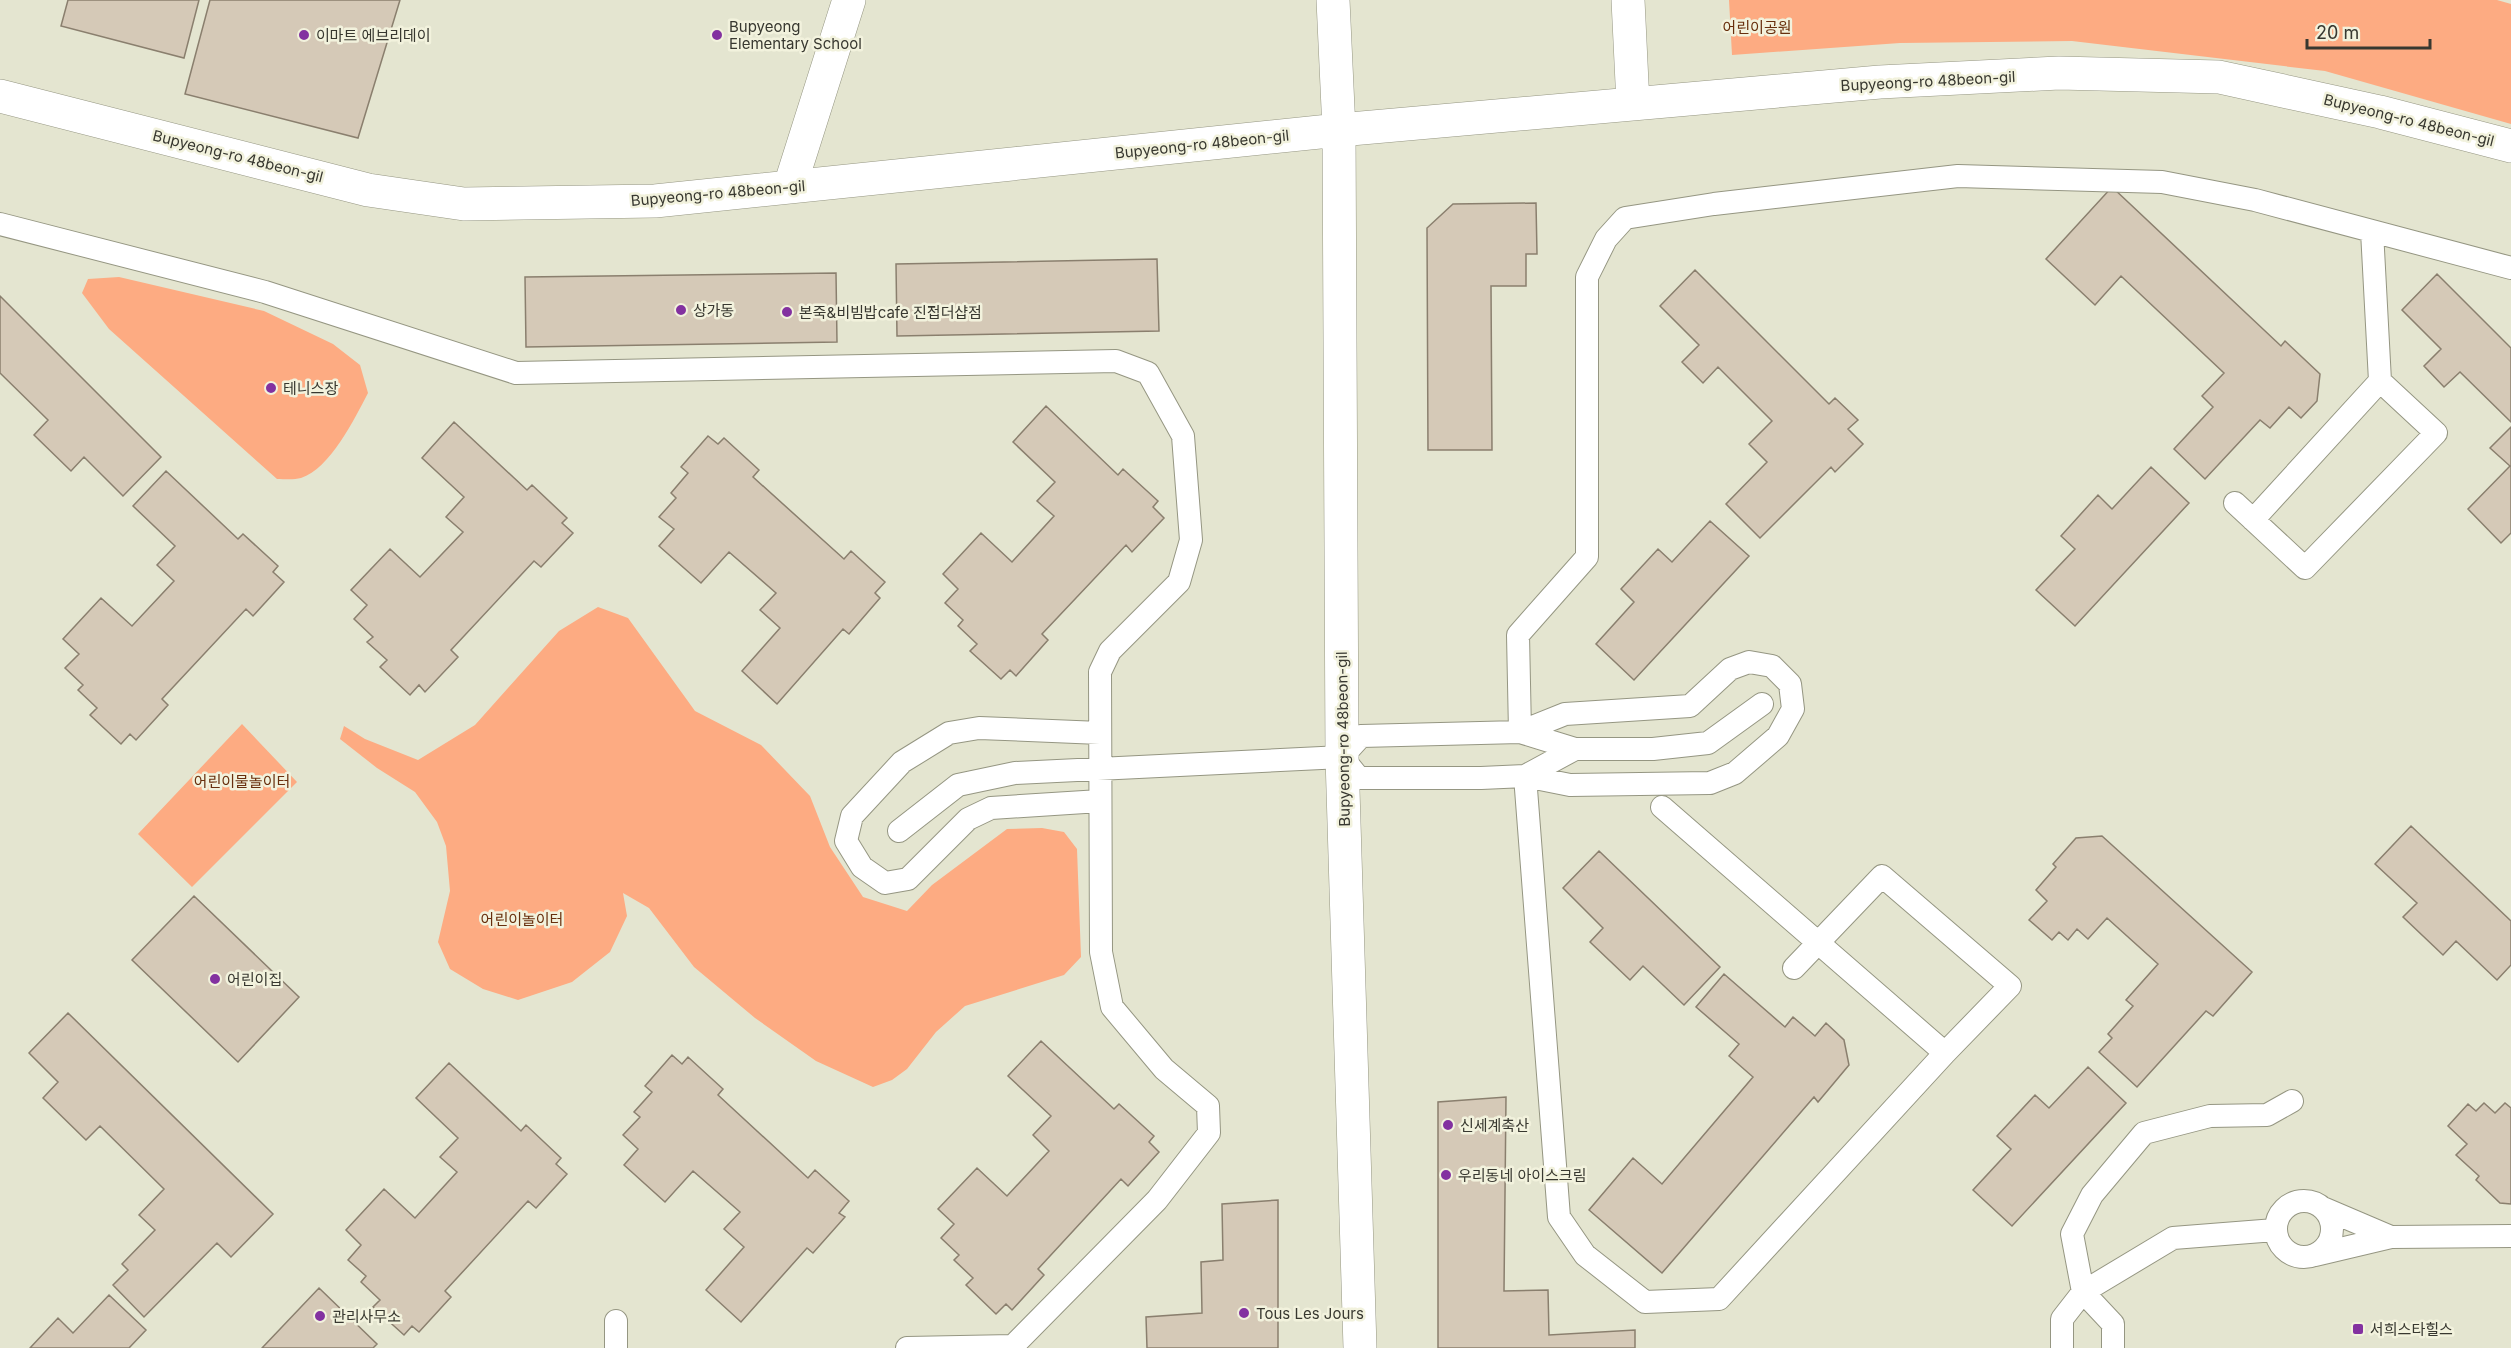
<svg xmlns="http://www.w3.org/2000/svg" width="2511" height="1348" font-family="Inter,'Noto Sans KR',sans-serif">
	<rect width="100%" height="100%" fill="#e4e5d0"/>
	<path fill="#fdab82" d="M1729,0H2497L2511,4V124L2325,71L2072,41L1900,43L1732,55Z
		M119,277L264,311L333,344L360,365L368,393C355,418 330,469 301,478C294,480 284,479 277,479L109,329L82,293L88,279Z
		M598,607L628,618L695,711L761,745L810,796L830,847L863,897L907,911L932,885L1007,829L1042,828L1064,832L1077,849L1081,957L1064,975L965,1006L936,1032L907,1069L892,1080L873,1087L816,1061L755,1018L694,967L649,908L623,893L627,916L610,952L572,982L518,1000L483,989L450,969L438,942L450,891L446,846L437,822L415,792L377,768L340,739L344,726L365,739L418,760L475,725L559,631Z
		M242,724L297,782L192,887L138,834Z"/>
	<path fill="#d5c9b7" stroke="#8a7f6e" stroke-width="1.5" d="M68,0H199L184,58L61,26Z
		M210,0H400L358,138L185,94Z
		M2112,187L2281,346L2285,341L2320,374L2317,401L2301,418L2289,407L2270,428L2260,420L2205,479L2174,449L2213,407L2202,396L2224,373L2121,276L2095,305L2046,259Z
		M1536,203L1537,254H1526V286H1491L1492,450H1428L1427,228L1453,204Z
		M1157,259L1159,331L897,336L896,264Z
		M1695,270L1829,404L1835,398L1858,420L1848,429L1863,444L1835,472L1831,467L1760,538L1726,504L1767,462L1749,444L1772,421L1718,367L1703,383L1682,362L1699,345L1660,306Z
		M836,273L837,342L526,347L525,277Z
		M2437,274L2511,348V422L2460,372L2444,387L2424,366L2441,349L2402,310Z
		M0,296L161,457L123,496L84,457L71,471L34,435L48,420L0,373Z
		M1046,406L1118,475L1123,469L1158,501L1153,507L1164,518L1132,552L1126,545L1042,634L1048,640L1016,676L1010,670L1001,679L970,651L977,644L958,626L963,620L945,603L958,589L943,574L981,533L1012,562L1054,516L1037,501L1055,482L1013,442Z
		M454,422L527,490L532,485L567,518L562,523L573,533L541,567L534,561L451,650L458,657L425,692L419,685L410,695L380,667L387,660L367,642L373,637L354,619L367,605L351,590L390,549L420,577L463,532L446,517L464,497L422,458Z
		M2511,427V533L2501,543L2468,509L2510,466L2490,448Z
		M708,436L718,444L724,438L759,470L753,477L844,559L851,551L885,582L875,593L880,598L849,634L843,629L777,704L742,671L780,628L760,610L776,593L729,552L701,583L659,546L674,529L659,517L676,498L671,493L688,473L681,467Z
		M2151,467L2189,503L2075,626L2036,590L2075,549L2061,536L2098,495L2112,509Z
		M166,471L238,539L243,534L278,566L273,572L284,582L253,616L246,609L162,699L168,705L136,740L130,734L121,744L90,715L97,708L78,690L83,685L65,668L79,654L63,639L101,598L132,626L174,581L157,565L175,546L133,506Z
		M1710,521L1749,556L1634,680L1596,644L1634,602L1621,589L1658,549L1672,562Z
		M2411,826L2511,921V965L2497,980L2456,941L2443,955L2403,917L2417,903L2375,864Z
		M2102,836L2252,972L2213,1016L2206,1011L2137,1087L2099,1052L2112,1038L2108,1034L2133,1006L2126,1000L2158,964L2107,918L2088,939L2077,929L2068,940L2059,932L2052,940L2029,920L2047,901L2036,890L2056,867L2053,864L2076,838Z
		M1599,851L1720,967L1684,1005L1643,966L1630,980L1590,942L1603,928L1563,888Z
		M194,896L299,997L238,1062L132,960Z
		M1724,974L1785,1027L1793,1017L1815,1036L1826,1023L1844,1040L1849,1065L1818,1102L1814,1097L1662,1273L1589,1210L1633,1158L1662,1184L1753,1077L1729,1056L1739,1044L1696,1007Z
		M68,1013L273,1214L231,1257L217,1243L144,1317L113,1285L128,1270L122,1264L155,1230L139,1215L164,1189L100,1126L86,1140L43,1098L58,1082L29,1053Z
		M1041,1041L1114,1109L1119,1104L1154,1136L1149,1142L1159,1152L1128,1186L1121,1179L1038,1269L1044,1275L1012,1310L1006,1304L996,1314L966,1285L973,1278L954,1260L959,1255L941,1238L954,1224L938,1209L977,1168L1007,1196L1049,1151L1033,1135L1051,1116L1008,1076Z
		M672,1055L682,1064L688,1057L723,1089L718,1095L808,1178L815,1170L849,1201L839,1213L845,1217L813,1253L807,1248L741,1322L706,1290L744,1247L724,1229L740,1212L693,1171L665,1202L624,1165L638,1149L623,1135L640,1117L634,1112L652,1092L645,1086Z
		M449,1063L521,1131L526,1125L561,1158L556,1164L567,1174L536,1208L528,1201L445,1291L451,1297L419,1332L412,1326L404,1335L373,1307L380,1300L361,1282L366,1276L348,1260L361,1245L346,1230L384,1189L415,1218L457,1172L440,1157L458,1138L416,1098Z
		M2088,1067L2126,1103L2012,1226L1973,1190L2011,1149L1997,1136L2035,1095L2049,1108Z
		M1506,1097L1504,1291L1548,1290L1549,1335L1635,1330V1348H1438V1102Z
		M2484,1103L2495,1113L2505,1103L2511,1108V1204L2500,1203L2476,1180L2479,1176L2456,1155L2467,1144L2448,1126L2468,1104L2476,1111Z
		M1278,1200V1348H1147L1146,1317L1202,1313L1201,1262L1223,1260L1222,1204Z
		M319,1288L377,1344L373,1348H262Z
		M109,1295L146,1330L129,1348H30L58,1318L73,1333Z"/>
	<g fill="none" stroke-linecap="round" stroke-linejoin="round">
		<defs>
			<path id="service" d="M0,224L265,292L516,373L1116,361L1148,373L1183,436L1191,540L1179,582L1110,651L1100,672L1101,952L1112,1007L1164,1069L1208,1106L1209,1133L1157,1200L1013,1346L907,1348
				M2235,503L2305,568L2436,433L2380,381L2372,231
				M2253,520L2380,381
				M1100,733L979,728L949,733L902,762L852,816L846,841L862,867L885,883L908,879L968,819L991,808L1100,801
				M1342,757L1359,778H1481L1525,776L1575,749
				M1662,807L1945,1053L1719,1299L1645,1302L1585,1255L1559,1217L1525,776L1570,785L1710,783L1735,773L1778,736L1793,709L1790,684L1772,666L1749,662L1730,669L1690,706L1565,714L1520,732L1518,635L1587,557V277L1606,239L1625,218L1714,204L1958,176L2162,182L2255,200L2511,268
				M899,831L958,785L1015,773L1342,757L1361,736L1520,732L1575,749H1653L1708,743L1762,704
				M1794,968L1882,876L2010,986L1945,1053
				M2276 1229a28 28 0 1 1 56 0a28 28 0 1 1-56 0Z
				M2323,1208L2391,1237
				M2315,1255L2391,1237L2511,1236
				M616,1321V1348
				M2062,1348V1319L2083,1292L2173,1238L2275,1230
				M2113,1348V1324L2083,1292L2072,1234L2092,1195L2144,1133L2210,1116L2267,1115L2292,1101"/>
			<path id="minor" d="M1333,0L1339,130L1342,757L1360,1348
				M1628,0L1633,104
				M0,96L368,190L464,204L655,201L1339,130L1880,82L2059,73L2219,77L2380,112L2511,146
				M790,186L849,0"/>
		</defs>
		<use href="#service" stroke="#959682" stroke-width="24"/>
		<use href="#minor" stroke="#959682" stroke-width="34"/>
		<use href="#service" stroke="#fff" stroke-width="22"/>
		<use href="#minor" stroke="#fff" stroke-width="33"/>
	</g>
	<g fill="#8331a0" stroke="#f2f2dd" stroke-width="2">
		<circle cx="304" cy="35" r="6"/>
		<circle cx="717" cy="35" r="6"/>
		<circle cx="681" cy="310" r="6"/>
		<circle cx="787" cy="312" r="6"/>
		<circle cx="271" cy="388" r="6"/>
		<circle cx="215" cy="979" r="6"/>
		<circle cx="1448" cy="1125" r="6"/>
		<circle cx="1446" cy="1175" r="6"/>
		<circle cx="1244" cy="1313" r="6"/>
		<circle cx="320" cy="1316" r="6"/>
		<rect x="2352" y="1323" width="12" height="12" rx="3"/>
	</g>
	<g text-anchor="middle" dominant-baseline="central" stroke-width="5" stroke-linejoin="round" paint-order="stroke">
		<g font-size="15" fill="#383830" stroke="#f2f2dd" text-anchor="start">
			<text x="729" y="26">Bupyeong<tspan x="729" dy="17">Elementary School</tspan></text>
			<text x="316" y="35">이마트 에브리데이</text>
			<text x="693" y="310">상가동</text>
			<text x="799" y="312">본죽&amp;비빔밥cafe 진접더샵점</text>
			<text x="283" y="388">테니스장</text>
			<text x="227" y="979">어린이집</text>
			<text x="1460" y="1125">신세계축산</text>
			<text x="1458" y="1175">우리동네 아이스크림</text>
			<text x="1256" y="1313">Tous Les Jours</text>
			<text x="332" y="1316">관리사무소</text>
			<text x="2370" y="1329">서희스타힐스</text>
		</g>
		<g font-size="15" fill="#682f0d" stroke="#f2f2dd">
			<text x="1757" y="27">어린이공원</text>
			<text x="242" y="781">어린이물놀이터</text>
			<text x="522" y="919">어린이놀이터</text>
		</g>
		<g font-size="15" fill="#383830" stroke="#f2f2dd">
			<text transform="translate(1928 81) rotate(-3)">Bupyeong-ro 48beon-gil</text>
			<text transform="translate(2409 120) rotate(14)">Bupyeong-ro 48beon-gil</text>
			<text transform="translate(1202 144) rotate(-6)">Bupyeong-ro 48beon-gil</text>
			<text transform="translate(238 156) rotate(14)">Bupyeong-ro 48beon-gil</text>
			<text transform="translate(718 193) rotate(-5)">Bupyeong-ro 48beon-gil</text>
			<text transform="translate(1343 739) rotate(-91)">Bupyeong-ro 48beon-gil</text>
		</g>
	</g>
	<path d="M2307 39v9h123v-9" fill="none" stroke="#383830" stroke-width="3"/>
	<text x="2316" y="39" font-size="18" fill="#383830" stroke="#f2f2dd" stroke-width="4.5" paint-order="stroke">20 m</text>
</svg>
